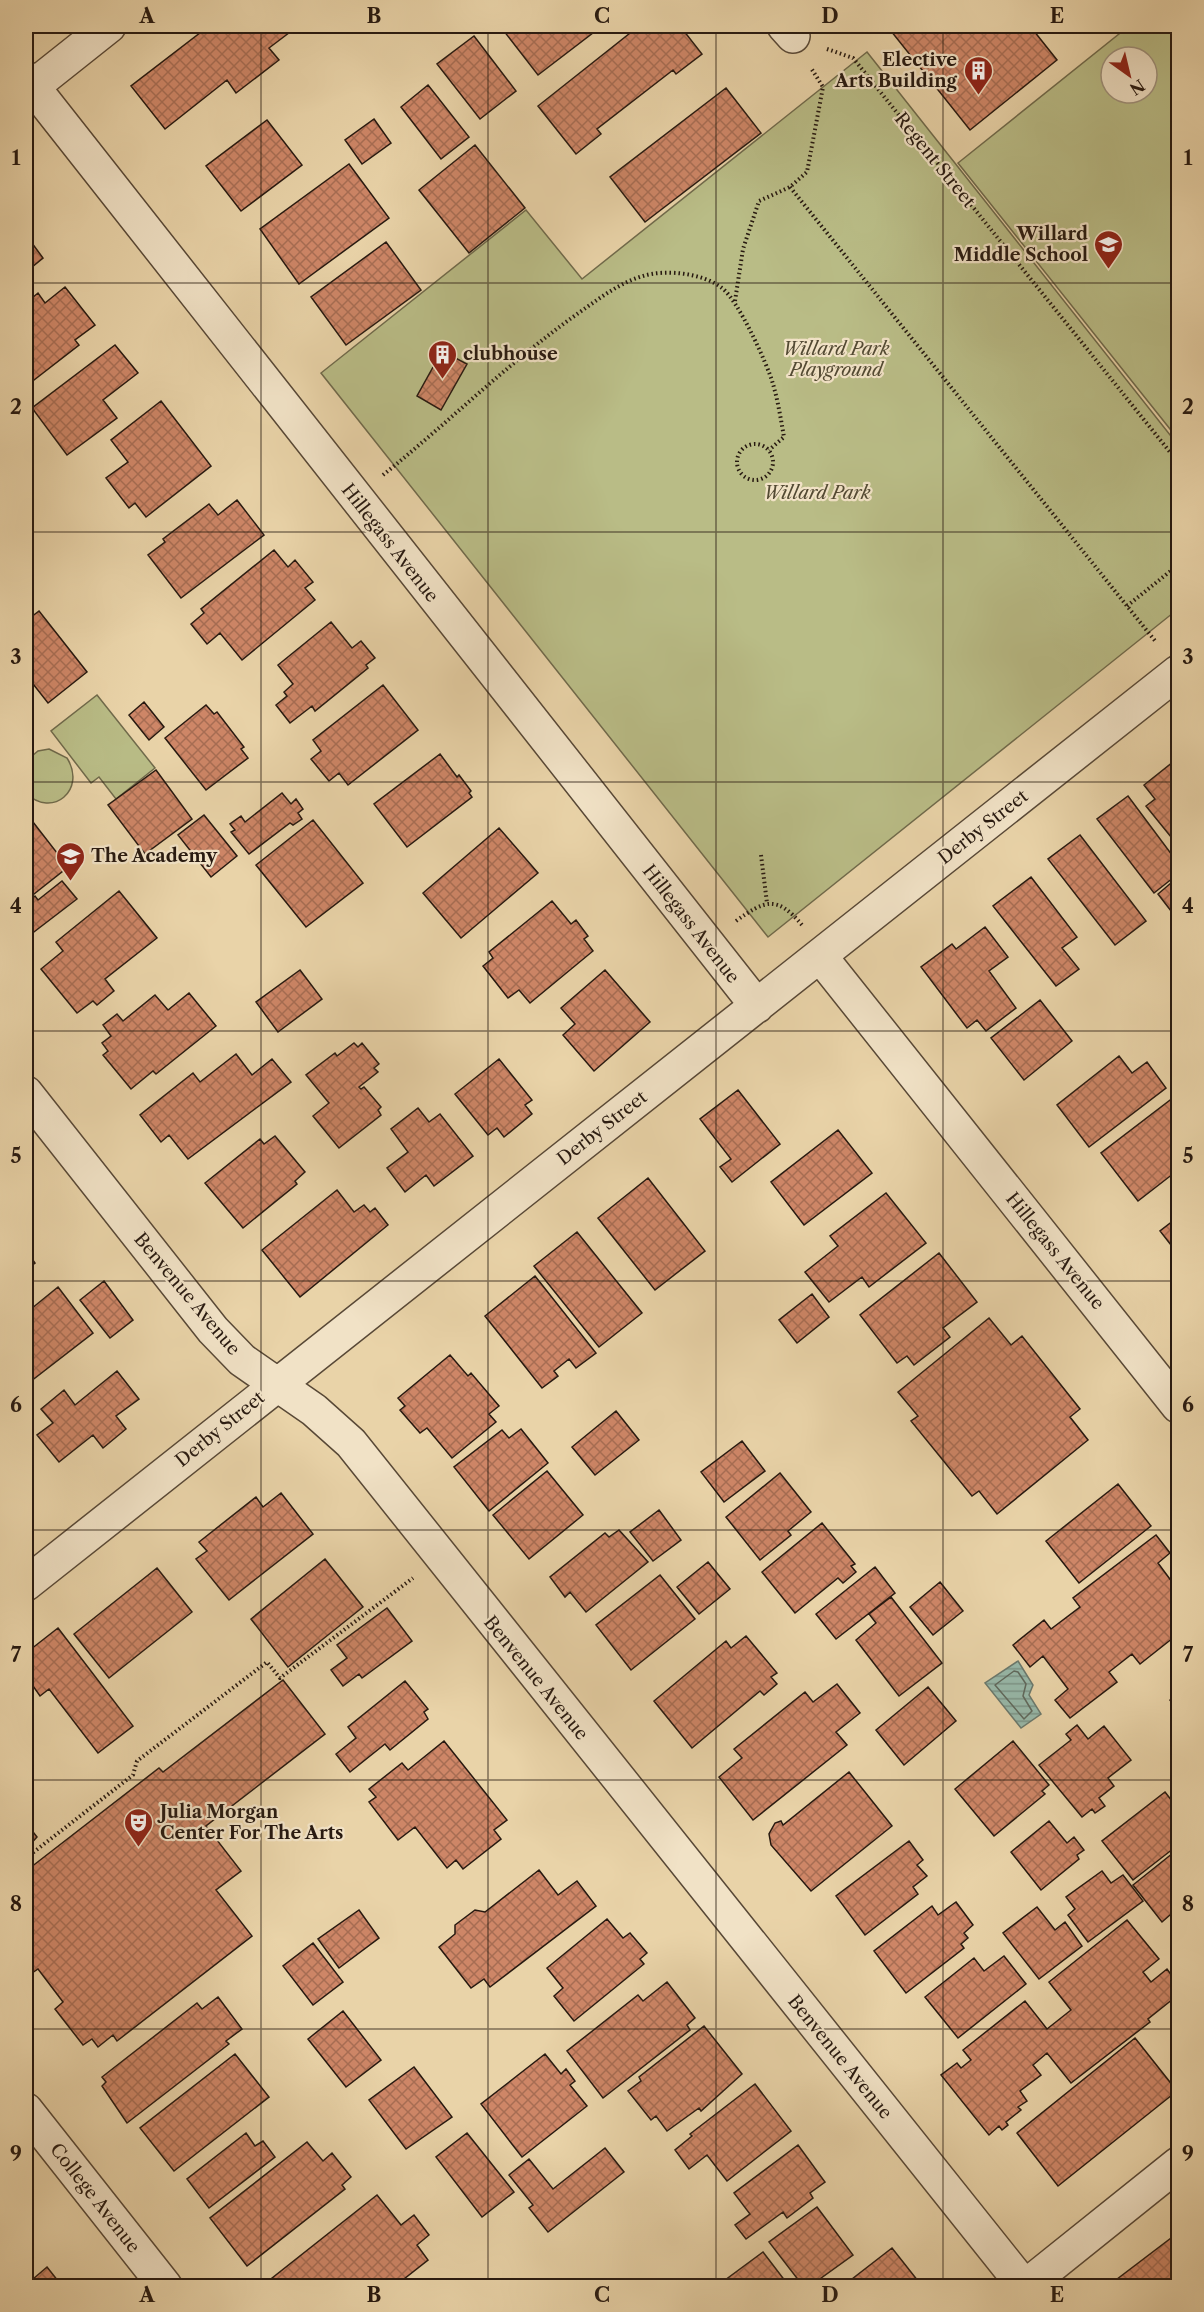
<svg xmlns="http://www.w3.org/2000/svg" width="1204" height="2312" font-family="'Libre Caslon Text',serif">
	<defs>
		<pattern id="water-rules" width="6" height="5" patternUnits="userSpaceOnUse" patternTransform="scale(1.5)"><rect width="6" height="5" fill="#97b8a9"/><path d="M0 2.5h6" fill="none" stroke="#7b9588"/></pattern>
		<pattern id="building-cross-hatch" width="8" height="8" patternUnits="userSpaceOnUse" patternTransform="scale(1.5)"><rect width="8" height="8" fill="#ce8667"/><path d="M0 0l8 8M0 8l8-8" fill="none" stroke="#a76d53"/></pattern>
	</defs>
	<rect width="100%" height="100%" fill="#e9d3a8"/>
	<filter id="stains"><feTurbulence type="fractalNoise" baseFrequency=".00333" numOctaves="4"/><feColorMatrix values="0 0 0 0 .2 0 0 0 0 .09 0 0 0 0 .02 0 0 0 .5 -.17"/></filter>
	<radialGradient id="worn" r=".72"><stop offset=".6" stop-color="#630" stop-opacity="0"/><stop offset="1" stop-color="#630" stop-opacity=".3"/></radialGradient>
	<path fill="#b9bc86" stroke="#706a4b" stroke-width="1.5" fill-rule="evenodd" d="M1129,26H1178V439L958,163ZM1111,57H1147V93H1111Z
		M867,52L1178,445V609L768,937L321,373L526,210L582,279Z
		M97,695L155,768L116,799L99,777L91,783L51,731Z
		M49,749L67,758C87,790 52,819 26,793V761L38,751Z"/>
	<path fill="url(#water-rules)" stroke="#6a786c" stroke-width="1.5" d="M1018,1661L1033,1685L1029,1695L1041,1714L1021,1728L985,1683Z"/>
	<g fill="none" stroke-linecap="round" stroke-linejoin="round">
		<path stroke="#5f685c" stroke-width="1.5" d="M1014,1671L1018,1672L1026,1684L1023,1696L1032,1711L1024,1719L995,1685Z"/>
	</g>
	<path fill="url(#building-cross-hatch)" stroke="#271910" stroke-width="1.5" d="M209,26H298L269,48L279,60L236,93L227,80L165,129L131,86Z
		M500,26H602L538,75Z
		M639,26H680L702,54L676,74L673,70L597,129L601,134L576,154L538,106Z
		M887,26H1030L1057,60L970,130Z
		M474,36L516,91L480,119L437,64Z
		M428,85L469,137L441,159L401,107Z
		M726,88L761,133L645,222L610,177Z
		M374,119L391,143L362,164L345,140Z
		M267,120L302,165L241,211L206,166Z
		M475,145L525,208L469,253L419,190Z
		M349,164L389,218L299,284L260,229Z
		M26,235L43,258L26,272Z
		M386,242L421,290L346,345L311,297Z
		M65,287L95,325L75,340L79,345L34,380L29,374L26,377V303L38,293L45,303Z
		M115,345L138,373L103,400L117,418L67,455L32,408Z
		M442,351L467,364L441,410L417,396Z
		M161,401L211,466L146,517L135,503L129,508L106,478L128,462L111,440Z
		M237,500L264,535L181,598L148,555L165,542L163,539L209,504L218,515Z
		M274,550L288,567L295,560L313,582L305,588L315,600L242,660L220,633L207,644L191,624L204,613L201,609Z
		M39,611L87,672L48,703L26,675V621Z
		M331,622L352,648L361,641L375,658L366,665L368,668L315,711L312,706L290,723L276,705L287,696L284,692L293,684L278,665Z
		M383,685L418,730L348,785L339,773L329,781L311,759L321,751L313,740Z
		M144,702L164,727L149,740L129,715Z
		M206,705L214,714L217,712L244,747L241,749L248,758L206,790L165,738Z
		M440,754L457,777L459,775L471,791L469,793L472,797L407,847L374,804Z
		M1178,758V839L1175,842L1146,806L1155,799L1144,785Z
		M156,770L192,819L145,854L108,805Z
		M282,793L291,804L296,799L303,809L298,813L302,819L293,825L290,823L249,854L231,832L235,830L230,824L241,816L245,822Z
		M1128,796L1178,863V874L1154,893L1097,819Z
		M26,813L68,867L29,898L26,897Z
		M204,815L237,856L211,877L178,835Z
		M313,820L363,883L306,927L256,865Z
		M499,828L538,873L461,938L423,893Z
		M1080,835L1146,921L1115,945L1048,859Z
		M1031,877L1077,937L1062,948L1079,969L1056,986L993,906Z
		M1178,877V920L1158,894Z
		M62,881L77,899L26,938V904L35,896L38,900Z
		M119,891L157,938L105,979L114,991L97,1005L93,1001L77,1013L41,969L63,951L56,942Z
		M552,901L571,924L576,920L588,936L584,939L593,951L530,1003L519,990L508,998L483,966L493,958L489,952Z
		M985,927L1008,957L989,971L1016,1008L986,1031L977,1020L967,1028L921,967L952,944L956,949Z
		M300,970L322,999L278,1032L256,1002Z
		M605,970L650,1022L594,1071L563,1035L575,1024L561,1008Z
		M189,993L216,1026L156,1074L153,1071L131,1089L103,1055L108,1051L102,1043L111,1036L103,1025L117,1014L123,1021L155,995L168,1010Z
		M1040,1000L1072,1041L1024,1080L991,1038Z
		M354,1043L358,1047L362,1043L379,1064L374,1068L378,1072L359,1087L361,1089L364,1087L381,1107L378,1110L381,1115L339,1148L313,1116L329,1103L306,1075L335,1053L337,1056Z
		M236,1054L252,1075L272,1059L291,1082L188,1159L169,1135L161,1142L140,1115L193,1073L200,1082Z
		M1119,1056L1132,1073L1147,1062L1166,1088L1089,1147L1057,1105Z
		M499,1059L532,1100L525,1105L532,1114L504,1137L497,1128L488,1135L455,1094Z
		M738,1090L780,1144L732,1182L720,1167L731,1159L700,1119Z
		M1178,1094V1170L1138,1201L1101,1153Z
		M418,1108L429,1122L440,1114L473,1156L434,1186L426,1175L405,1192L387,1168L408,1152L391,1129Z
		M838,1130L872,1173L804,1225L771,1182Z
		M275,1136L305,1172L295,1181L297,1184L243,1228L205,1183L260,1139L264,1144Z
		M648,1178L705,1251L655,1290L598,1218Z
		M337,1190L354,1212L364,1205L370,1212L375,1208L388,1225L300,1297L262,1250Z
		M886,1193L926,1243L869,1287L862,1277L829,1302L805,1272L838,1246L830,1236Z
		M1178,1217V1254L1160,1231Z
		M577,1232L642,1313L599,1347L534,1266Z
		M26,1250L35,1263L26,1270Z
		M939,1253L977,1302L943,1328L950,1337L914,1365L907,1356L897,1363L860,1315Z
		M535,1276L596,1353L576,1368L569,1359L554,1371L558,1376L542,1388L485,1316Z
		M104,1281L133,1320L110,1338L80,1300Z
		M58,1287L93,1333L26,1385V1313Z
		M812,1294L829,1317L797,1343L779,1320Z
		M989,1318L1011,1345L1022,1336L1080,1409L1070,1417L1088,1440L997,1514L979,1491L972,1496L911,1421L918,1416L898,1392Z
		M450,1355L468,1376L471,1373L499,1406L489,1414L496,1422L452,1458L427,1428L420,1433L400,1410L405,1406L398,1398Z
		M117,1371L139,1399L116,1416L126,1429L103,1448L93,1435L59,1462L37,1435L53,1423L41,1409L64,1390L75,1405Z
		M616,1411L639,1440L595,1475L572,1447Z
		M521,1429L548,1463L489,1511L454,1467L502,1430L509,1438Z
		M742,1441L765,1471L724,1502L701,1472Z
		M547,1471L583,1515L529,1559L493,1515Z
		M780,1473L811,1512L788,1531L791,1535L760,1560L726,1517Z
		M1118,1484L1151,1526L1079,1583L1046,1541Z
		M281,1493L313,1534L229,1600L196,1559L207,1551L199,1542L256,1497L263,1507Z
		M659,1510L681,1540L653,1561L630,1532Z
		M822,1523L855,1564L851,1566L856,1572L843,1583L838,1578L795,1613L762,1572Z
		M619,1530L648,1562L586,1612L570,1592L565,1597L550,1577L605,1533L609,1537Z
		M1156,1535L1170,1553L1158,1563L1178,1590V1634L1140,1664L1132,1654L1109,1672L1117,1682L1070,1718L1055,1700L1068,1689L1043,1656L1030,1667L1013,1645L1044,1620L1051,1629L1080,1607L1073,1598Z
		M325,1559L363,1607L288,1667L251,1619Z
		M708,1562L730,1589L699,1614L677,1587Z
		M875,1567L895,1593L836,1639L816,1614Z
		M157,1568L192,1612L109,1678L74,1634Z
		M660,1575L695,1619L631,1670L596,1625Z
		M940,1582L963,1611L933,1635L910,1607Z
		M891,1597L942,1663L899,1696L856,1640L876,1623L869,1614Z
		M387,1608L412,1641L362,1678L359,1674L343,1686L331,1670L347,1658L337,1645Z
		M58,1628L133,1726L98,1753L49,1689L40,1696L26,1676V1653Z
		M746,1636L777,1673L771,1677L777,1684L764,1695L760,1691L692,1748L654,1701L726,1641L731,1648Z
		M283,1680L325,1734L206,1826L241,1871L216,1890L252,1936L117,2041L113,2035L98,2047L92,2039L83,2045L55,2009L63,2002L38,1969L26,1977V1871L159,1768L163,1772Z
		M405,1681L428,1709L424,1712L428,1719L390,1750L385,1744L350,1772L336,1754L356,1738L348,1727Z
		M837,1684L860,1713L836,1732L847,1745L753,1820L719,1777L742,1758L734,1749L805,1692L813,1702Z
		M928,1687L956,1721L904,1765L876,1730Z
		M1178,1693V1711L1170,1700Z
		M1077,1725L1088,1739L1104,1726L1131,1760L1108,1778L1114,1786L1099,1798L1105,1806L1095,1813L1092,1809L1082,1817L1039,1765L1071,1740L1066,1734Z
		M444,1741L507,1820L494,1830L501,1839L463,1869L456,1860L447,1868L415,1827L398,1840L369,1802L376,1797L369,1789L402,1763L408,1770Z
		M1013,1741L1049,1785L1042,1791L1045,1794L994,1836L955,1789Z
		M849,1772L892,1826L811,1891L771,1845L769,1834L775,1823L781,1821L783,1825Z
		M1165,1792L1172,1801L1175,1797L1178,1801V1845L1133,1880L1102,1841Z
		M1049,1821L1067,1843L1074,1837L1084,1850L1077,1855L1079,1859L1041,1890L1011,1852Z
		M26,1823L37,1837L26,1849Z
		M909,1841L923,1860L917,1865L927,1876L913,1887L918,1894L865,1935L836,1896Z
		M1178,1849V1908L1162,1922L1133,1885Z
		M539,1870L558,1895L577,1881L596,1906L490,1987L484,1979L471,1988L439,1947L455,1934V1925L475,1910L485,1912Z
		M1102,1871L1111,1883L1123,1875L1143,1901L1088,1942L1068,1915L1075,1909L1066,1897Z
		M956,1902L973,1925L964,1933L968,1938L961,1944L964,1948L906,1993L874,1951L932,1906L938,1915Z
		M1037,1907L1055,1930L1065,1922L1082,1946L1039,1979L1003,1933Z
		M359,1910L379,1938L339,1968L318,1939Z
		M607,1919L623,1938L630,1933L647,1953L640,1959L644,1964L574,2021L554,1996L563,1988L547,1968Z
		M1127,1920L1159,1959L1143,1972L1151,1982L1167,1969L1178,1984V1995L1148,2019L1150,2022L1071,2083L1047,2053L1033,2065L1041,2075L1020,2091L1027,2101L1018,2107L1021,2110L1006,2122L1008,2125L1002,2130L999,2126L989,2135L941,2075L957,2063L961,2068L971,2060L963,2050L1025,2001L1047,2029L1071,2010L1049,1982Z
		M313,1943L343,1982L313,2005L283,1966Z
		M1004,1956L1026,1984L958,2038L925,1997L974,1958L984,1971Z
		M667,1982L695,2018L687,2025L690,2030L603,2098L567,2051L638,1995L643,2001Z
		M218,1997L242,2029L226,2041L229,2044L127,2123L102,2086L106,2082L102,2077L197,2003L202,2009Z
		M343,2011L381,2060L346,2087L308,2039Z
		M704,2026L742,2074L701,2111L699,2108L667,2131L656,2116L651,2120L628,2091L641,2081L639,2077Z
		M1135,2038L1177,2091L1058,2186L1017,2133Z
		M235,2054L269,2097L174,2171L140,2128Z
		M545,2054L561,2074L566,2069L575,2081L570,2085L587,2106L522,2157L481,2104Z
		M414,2067L452,2117L406,2149L369,2100Z
		M755,2084L791,2131L727,2181L707,2155L689,2169L675,2150L692,2136L690,2134Z
		M246,2133L255,2146L263,2141L275,2157L209,2208L187,2179Z
		M467,2133L514,2192L482,2217L436,2157Z
		M307,2142L323,2161L332,2153L351,2177L342,2185L345,2189L247,2266L210,2218Z
		M798,2145L825,2182L810,2193L813,2198L787,2218L783,2212L746,2239L735,2225L750,2214L734,2193Z
		M605,2148L624,2172L548,2232L529,2208L533,2205L509,2175L529,2159L553,2189Z
		M377,2195L401,2225L414,2215L429,2235L417,2245L428,2260L395,2286H262Z
		M817,2207L853,2255L810,2286H803L769,2242Z
		M1175,2235L1178,2239V2286H1108Z
		M892,2248L922,2286H843Z
		M763,2252L789,2286H717Z
		M26,2261L32,2269L26,2274Z
		M47,2267L62,2286H26V2285Z"/>
	<g fill="none" stroke-linecap="round" stroke-linejoin="round">
		<defs>
			<path id="minor" d="M784,26L793,36
				M26,78L757,1006
				M26,92L109,26
				M820,956L1178,1406
				M26,1093L213,1330L242,1360L314,1410L351,1443L1024,2286
				M26,1584L1178,672
				M1026,2286L1178,2164"/>
			<path id="tertiary" d="M26,2110L165,2286"/>
		</defs>
		<use href="#minor" stroke="#584836" stroke-width="36"/>
		<use href="#tertiary" stroke="#584836" stroke-width="36"/>
		<path stroke="#271910" stroke-width="4" stroke-dasharray="1.5 3" stroke-linecap="butt" d="M827,49L853,58L1178,462
			M790,187L1156,642
			M735,301L743,249L759,201L790,187L807,172L823,87L811,68
			M737 462a18 18 0 1 1 36 0a18 18 0 1 1-36 0Z
			M383,475C449,422 510,361 580,312C600,298 619,283 643,276C665,269 703,273 722,288C738,300 767,363 773,384C778,401 781,420 784,437L769,450
			M1127,606L1178,565
			M761,855L767,903
			M736,921C765,900 777,895 802,925
			M26,1858L133,1775L137,1761L267,1662L280,1678L413,1578"/>
		<use href="#minor" stroke="#f1e2c6" stroke-width="33"/>
		<use href="#tertiary" stroke="#f1e2c6" stroke-width="33"/>
	</g>
	<path fill="none" stroke="#271910" stroke-width="1.5" stroke-opacity="0.55" d="M261,26V2286M488,26V2286M716,26V2286M943,26V2286M26,283H1178M26,532H1178M26,782H1178M26,1031H1178M26,1281H1178M26,1530H1178M26,1780H1178M26,2029H1178"/>
	<defs>
		<symbol id="building-pin" viewBox="-11 -11 22 30"><path d="M0 17L-7.5 6A9.5 9.5 0 1 1 7.5 6Z" fill="#8f2418" stroke="#f1e2c6"/><path d="M-4-6H4V6H1V3H-1V6H-4ZM-2.5-4.3h1.7v1.8h-1.7ZM.8-4.3h1.7v1.8H.8ZM-2.5-1h1.7V.8h-1.7ZM.8-1h1.7V.8H.8Z" fill="#fff"/></symbol>
		<symbol id="school-pin" viewBox="-11 -11 22 30"><path d="M0 17L-7.5 6A9.5 9.5 0 1 1 7.5 6Z" fill="#8f2418" stroke="#f1e2c6"/><path d="M0-5L7-2L0 1L-7-2ZM-4 1L0 2.5L4 1V4Q0 6-4 4Z" fill="#fff"/></symbol>
		<symbol id="theatre-pin" viewBox="-11 -11 22 30"><path d="M0 17L-7.5 6A9.5 9.5 0 1 1 7.5 6Z" fill="#8f2418" stroke="#f1e2c6"/><path d="M-5-5.5Q0-4 5-5.5V0Q5 5 0 6Q-5 5-5 0ZM-3.3-2.5H-1v1.5H-3.3ZM1-2.5H3.3v1.5H1ZM-2.8 1Q0 5.5 2.8 1Z" fill="#fff"/></symbol>
	</defs>
	<g fill-rule="evenodd">
		<use href="#building-pin" x="962" y="54" width="33" height="45"/>
		<use href="#school-pin" x="1092" y="228" width="33" height="45"/>
		<use href="#building-pin" x="426" y="338" width="33" height="45"/>
		<use href="#school-pin" x="54" y="840" width="33" height="45"/>
		<use href="#theatre-pin" x="122" y="1806" width="33" height="45"/>
	</g>
	<g text-anchor="middle" dominant-baseline="central" stroke-width="4.5" stroke-linejoin="round" paint-order="stroke">
		<g font-size="18" font-weight="bold" fill="#271910" stroke="#f1e2c6" text-anchor="start">
			<text x="957" y="60" text-anchor="end">Elective<tspan x="957" dy="21">Arts Building</tspan></text>
			<text x="1088" y="234" text-anchor="end">Willard<tspan x="1088" dy="21">Middle School</tspan></text>
			<text x="463" y="354">clubhouse</text>
			<text x="91" y="856">The Academy</text>
			<text x="160" y="1812">Julia Morgan<tspan x="160" dy="21">Center For The Arts</tspan></text>
		</g>
		<g font-size="18" fill="#271910" stroke="#f1e2c6">
			<text transform="translate(935 160) rotate(51)">Regent Street</text>
			<text transform="translate(390 543) rotate(52)">Hillegass Avenue</text>
			<text transform="translate(983 827) rotate(-38)">Derby Street</text>
			<text transform="translate(691 924) rotate(52)">Hillegass Avenue</text>
			<text transform="translate(602 1128) rotate(-38)">Derby Street</text>
			<text transform="translate(1055 1251) rotate(51)">Hillegass Avenue</text>
			<text transform="translate(187 1294) rotate(50)">Benvenue Avenue</text>
			<text transform="translate(220 1429) rotate(-39)">Derby Street</text>
			<text transform="translate(536 1678) rotate(51)">Benvenue Avenue</text>
			<text transform="translate(840 2057) rotate(51)">Benvenue Avenue</text>
			<text transform="translate(95 2198) rotate(52)">College Avenue</text>
		</g>
		<g font-size="18" font-style="italic" fill="#534a33" stroke="#f1e2c6">
			<text x="836" y="349">Willard Park<tspan x="836" dy="21">Playground</tspan></text>
			<text x="817" y="493">Willard Park</text>
		</g>
	</g>
	<rect width="1204" height="2312" fill="none" stroke="#e9d3a8" stroke-width="66"/>
	<g transform="translate(1129 75) rotate(146)"><circle r="28" fill="#f1e2c6" stroke="#a0927d" stroke-width="1.5"/>
	<path d="M0-4.5L10 22L0 15L-10 22Z" fill="#8f2418"/>
	<text y="-9" font-size="16" font-weight="bold" text-anchor="middle" fill="#271910">N</text>
	</g>
	<rect x="33" y="33" width="1138" height="2246" fill="none" stroke="#271910" stroke-width="2"/>
	<g font-size="20" text-anchor="middle" font-weight="bold" fill="#271910">
		<text x="147" y="23">A</text>
		<text x="374" y="23">B</text>
		<text x="602" y="23">C</text>
		<text x="830" y="23">D</text>
		<text x="1057" y="23">E</text>
		<text x="16" y="165">1</text>
		<text x="1188" y="165">1</text>
		<text x="16" y="414">2</text>
		<text x="1188" y="414">2</text>
		<text x="16" y="664">3</text>
		<text x="1188" y="664">3</text>
		<text x="16" y="913">4</text>
		<text x="1188" y="913">4</text>
		<text x="16" y="1163">5</text>
		<text x="1188" y="1163">5</text>
		<text x="16" y="1412">6</text>
		<text x="1188" y="1412">6</text>
		<text x="16" y="1662">7</text>
		<text x="1188" y="1662">7</text>
		<text x="16" y="1911">8</text>
		<text x="1188" y="1911">8</text>
		<text x="16" y="2161">9</text>
		<text x="1188" y="2161">9</text>
		<text x="147" y="2302">A</text>
		<text x="374" y="2302">B</text>
		<text x="602" y="2302">C</text>
		<text x="830" y="2302">D</text>
		<text x="1057" y="2302">E</text>
	</g>
	<rect width="100%" height="100%" filter="url(#stains)"/>
	<rect width="100%" height="100%" fill="url(#worn)"/>
</svg>
